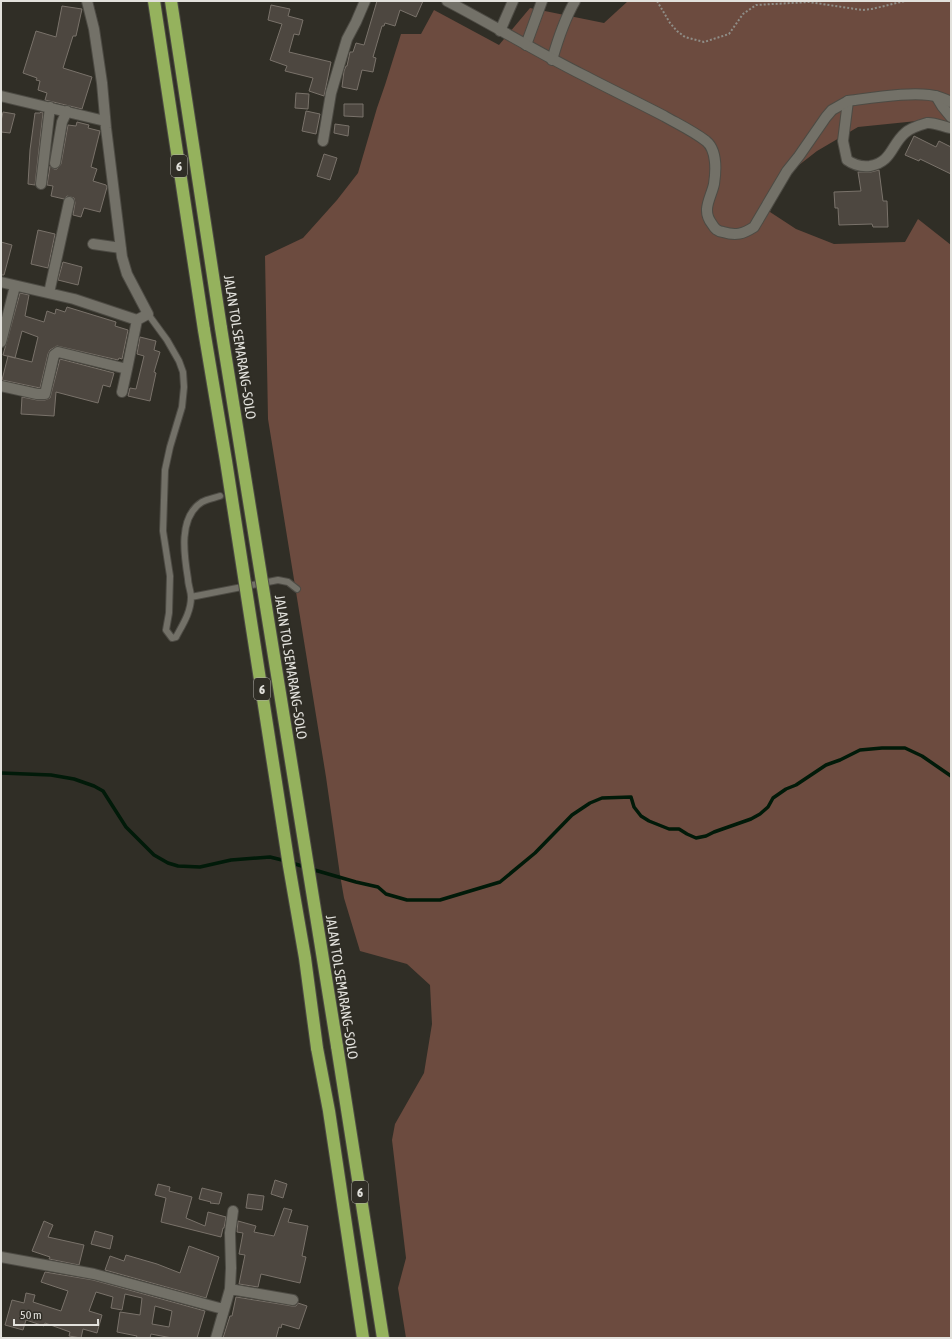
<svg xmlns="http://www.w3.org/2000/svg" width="952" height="1339" font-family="'Asap Condensed',sans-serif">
	<rect width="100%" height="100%" fill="#302e26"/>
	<path fill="#6c4b3f" d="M628,1H951V130L917,121L858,127L817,151L781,179L770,212L796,229L834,244L905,242L918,219L951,245V1338H406L398,1288L406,1258L392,1140L395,1124L424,1073L432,1024L430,985L407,964L360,951L344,898L340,875L326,777L268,419L265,256L303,238L337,200L358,173L377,108L385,85L401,34H421L434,10L499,45L530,8L604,23Z"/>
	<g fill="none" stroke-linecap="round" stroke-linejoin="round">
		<path stroke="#011a09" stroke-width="3.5" d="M1,773L51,775L74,779L94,786L103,791L126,827L154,855L168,863L178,866L200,867L231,860L270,857L286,861
			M292,863L305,867
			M311,869L356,882L378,887L386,894L407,900H440L500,882L535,853L572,815L590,803L602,798L631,797L634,807L641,816L649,821L669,829H679L687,834L696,838L706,836L714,832L751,819L760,814L768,807L773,798L786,789L796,785L826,765L840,760L860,750L882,748H905L922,756L951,776"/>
	</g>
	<path fill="#4d4740" stroke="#79726a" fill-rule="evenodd" d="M377,1H423L416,17L400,10L395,26L385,23L384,26H382L373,57L376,58L373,72L362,70L357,90L342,87L344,71L346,66H347L350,52H353L356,43L364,45Z
		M271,5L290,9L288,16L303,20L299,35L294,34L289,52L331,62L324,96L309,91L313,78L285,71L287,66L270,60L282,24L268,20Z
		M62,6L82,9L76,36H73L63,68L92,77L82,109L45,100L47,93L38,90L40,81L36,80L37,78L23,73L36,31L56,37Z
		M296,93L309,94L308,109L295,108Z
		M344,104H363V117L344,116Z
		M306,111L320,114L316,134L302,131Z
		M3,112L15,114L10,133L1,132V121Z
		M41,112L43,113L35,185L28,184L30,150L35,113H40Z
		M77,122L89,125L88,128L100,131L91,167L97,169L93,181L106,185L107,187L100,212L84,208L81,217L73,215L75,203L74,198L67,196L64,199L51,196L53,186L47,185L50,166L54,169H57L61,164L68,125L76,126Z
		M335,124L349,126L348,136L334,133Z
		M914,136L936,147L939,141L951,147V174L920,159L919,161L905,155Z
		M324,154L337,158L330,180L317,176Z
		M879,170L883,201H887L888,227H873L872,224L839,225L838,208H835L834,192L861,191L858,172H871Z
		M38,230L55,234L48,268L31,264Z
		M1,242L12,245L4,275H1Z
		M63,262L82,267L78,285L58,280Z
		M20,293L29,295L25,316L44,322L47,311L55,314L56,309L65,312L67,307L116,322L115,326L128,330L122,359L119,358L118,360L57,346L50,350L48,354L40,388L2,380L8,356L32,362L38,337L22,331L15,358L3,355Z
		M140,337L156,341L154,350L160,352L154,372L156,373L150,401L128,396L130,388L136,389L144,356L137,354Z
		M60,359L114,373L110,387L103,385L98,403L56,392L54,416L21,414L22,397L37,400H45L50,398Z
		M275,1180L287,1184L283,1198L271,1194Z
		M158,1184L170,1187L169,1191L192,1197L186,1218L205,1226L208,1212L226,1217L224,1228H223L221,1237L161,1222L166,1198L155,1195Z
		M202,1188L222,1193L219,1204L210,1203L211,1202L199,1199Z
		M248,1194L264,1196L262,1210L246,1208Z
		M284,1208L292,1210L288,1222L308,1226L302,1256L306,1257L300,1283L261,1274L258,1287L239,1284L245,1255L239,1254L243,1233L237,1232L238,1221L256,1226L254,1232L274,1236Z
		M44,1221L53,1225L48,1237L84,1245L79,1265L49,1259L50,1257L32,1251Z
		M95,1231L113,1236L110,1249L91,1244Z
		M189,1246L219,1257L206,1298L105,1270L110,1256L124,1261L126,1255L157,1264L180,1273Z
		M45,1272L93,1280L205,1311L197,1338H172L151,1334L150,1338H136L137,1336L117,1332L120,1312L140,1315L142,1298L125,1294L122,1310L111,1308L113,1297L96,1292L89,1311L102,1315L97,1333L83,1329L81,1338L69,1336L70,1332L45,1323L44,1326L26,1320L23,1330L5,1325L12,1300L24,1303L26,1293L35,1295L33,1302L61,1311L68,1291L41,1282ZM155,1306L172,1311L169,1327L152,1324Z
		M236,1297L292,1306H296L298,1303L307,1306L299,1329L282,1324L281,1328L279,1327L276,1338H223L230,1316H232Z"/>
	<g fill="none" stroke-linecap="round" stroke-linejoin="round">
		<defs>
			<path id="lane" d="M148,314L167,340L179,361L183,372L184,387L182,407L170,447L165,470L163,531L170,576L169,613L166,630L172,638L176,637C183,624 191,612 191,597C191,591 188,585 188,579C184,555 178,517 202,502C207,499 214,498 220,496
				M191,597L278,580L288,582L297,589"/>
			<path id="street" d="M500,31L513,1
				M526,45L542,1
				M552,60C558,39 564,20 575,1
				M1,96L105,121
				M936,96L942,106L951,117
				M848,101L843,141L847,160C854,165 862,167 870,166C892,162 891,145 905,133C910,128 920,125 927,123C934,122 944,127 951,128
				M323,141L331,93L347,39L356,22L365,1
				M55,163L62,122L67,111
				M41,184L50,107
				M93,244L121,248
				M1,282L74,299L137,320L148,314L127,274L122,257L106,128L102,83L94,29L87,1
				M49,293L69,202
				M1,342L15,286
				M1,386L37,394H45L54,355L58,352L127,369L137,320
				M122,392L127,369
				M1,1257L94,1274L223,1309
				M230,1289L293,1300
				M216,1338L230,1289L231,1268L230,1233L233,1211"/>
			<path id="secondary" d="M447,1C493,25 537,52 583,75C610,89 637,102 664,116C678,124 693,131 706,141C717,150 716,171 714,184C711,198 701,210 712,224C715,229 717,231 723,232C736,236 743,234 754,227L787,171L799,156L826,117L832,110L848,101C871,98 918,90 939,97C943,98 947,100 951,102"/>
			<path id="highway" d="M154,1L204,330
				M171,1L221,328
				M337,1046L383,1338
				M317,1048L329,1111L363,1338"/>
		</defs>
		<use href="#lane" stroke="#4d4b44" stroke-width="8"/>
		<use href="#street" stroke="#4d4b44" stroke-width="12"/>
		<use href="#secondary" stroke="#4d4b44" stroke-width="12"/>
		<use href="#highway" stroke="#4d4b44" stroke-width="14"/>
		<path stroke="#8f8d87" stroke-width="2" stroke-dasharray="2 2" stroke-linecap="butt" d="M657,1L670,23L677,31L685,37L704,42L729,34L743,14L756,5L809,2L862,10L872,9L905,1"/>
		<use href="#lane" stroke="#737168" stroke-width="6"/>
		<use href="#street" stroke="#737168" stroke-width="10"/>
		<use href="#secondary" stroke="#737168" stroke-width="10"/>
		<use href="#highway" stroke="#95b25d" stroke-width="12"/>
		<defs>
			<path id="highway-bridge" d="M221,328L337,1046
				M204,330L226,461L289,866L305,958L317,1048"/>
		</defs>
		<use href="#highway-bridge" stroke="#4d4b44" stroke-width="14" stroke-linecap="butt"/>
		<use href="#highway-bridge" stroke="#95b25d" stroke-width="12"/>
	</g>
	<g text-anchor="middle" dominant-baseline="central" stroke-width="4" stroke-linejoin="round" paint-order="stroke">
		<g fill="#302e26" stroke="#adaba5" stroke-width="1">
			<rect x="171" y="155" width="16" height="22" rx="3"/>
			<rect x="254" y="678" width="16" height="22" rx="3"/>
			<rect x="352" y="1181" width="16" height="22" rx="3"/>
		</g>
		<g font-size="13" font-weight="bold" fill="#e2e1dc">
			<text x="179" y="166">6</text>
			<text x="262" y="689">6</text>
			<text x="360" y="1192">6</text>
		</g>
		<g font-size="14" fill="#e2e1dc" stroke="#302e26">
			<text transform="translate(240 347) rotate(81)">JALAN TOL SEMARANG–SOLO</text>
			<text transform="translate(291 667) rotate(81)">JALAN TOL SEMARANG–SOLO</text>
			<text transform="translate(342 987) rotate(81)">JALAN TOL SEMARANG–SOLO</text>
		</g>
	</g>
	<rect width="952" height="1339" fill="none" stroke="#e2e1dc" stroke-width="4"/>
	<path d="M14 1319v6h84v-6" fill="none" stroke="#e2e1dc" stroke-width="2"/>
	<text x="20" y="1319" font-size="12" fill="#e2e1dc" stroke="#302e26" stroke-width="3" paint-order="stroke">50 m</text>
</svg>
